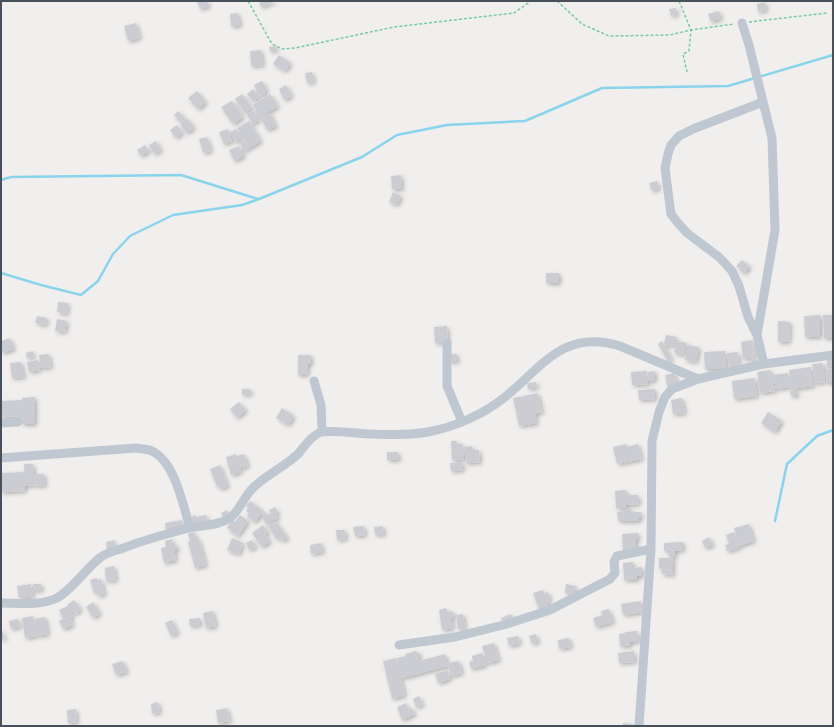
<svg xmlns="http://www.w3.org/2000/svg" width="834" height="727" font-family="'Source Sans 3',sans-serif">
	<defs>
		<filter id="shadow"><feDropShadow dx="2" dy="2" stdDeviation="2" flood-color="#0004"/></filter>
	</defs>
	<rect width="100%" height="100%" fill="#f1eeee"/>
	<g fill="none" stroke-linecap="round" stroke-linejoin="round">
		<path stroke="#8ad4eb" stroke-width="2.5" d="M1,180L11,177L181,175L258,199
			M1,273L41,285L81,295L98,281L113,254L130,236L173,215L242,205L259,199L362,157L397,135L447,125L525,121L602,88L728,86L833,55
			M775,521L787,464L817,436L833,430"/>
	</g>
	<path fill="#cbcdd3" filter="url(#shadow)" d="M197,1H207L209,6L200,9Z
		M259,1H277L261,7Z
		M765,2L766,10L758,12L757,4Z
		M676,8L677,14L671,16L669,9Z
		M719,11L721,18L711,22L708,14Z
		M238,13L240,26H231L230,14Z
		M136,23L140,38L128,41L124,26Z
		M276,46V51H270L269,47Z
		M261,50L263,65L251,66L250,51Z
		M279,55L291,63L285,71L273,64Z
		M312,72L314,82L307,83L305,73Z
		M262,81L267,90L264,92L265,94L260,96L254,85Z
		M286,85L292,96L284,100L279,89Z
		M253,89L259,97L253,101L247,94Z
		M197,91L206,102L198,109L188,98Z
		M242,94L252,108L245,113L235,99Z
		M270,94L278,106L260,117L253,105Z
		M232,101L243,117L233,124L221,107Z
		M253,110L259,120L253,124L247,115Z
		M178,111L184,117L179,121L174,115Z
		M270,113L276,126L267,130L261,118Z
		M187,118L194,128L186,133L180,123Z
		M249,121L261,141L249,148L237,128Z
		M177,125L182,133L176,138L170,130Z
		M228,129L232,141L224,144L219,132Z
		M236,129L241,139L235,142L230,132Z
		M207,137L211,151L203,153L199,139Z
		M156,141L161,150L154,154L149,145Z
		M244,141L249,149L244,151L240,143Z
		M145,145L149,151L141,156L137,150Z
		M239,146L244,156L234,161L229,150Z
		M401,175L402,189H392L391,176Z
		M657,181L659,188L652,191L649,183Z
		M393,192L401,196L397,205L389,202Z
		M742,260L750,267L744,273L736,266Z
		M546,273H559V283H546Z
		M58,302L68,303L67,314L57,312Z
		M820,315V337H805L804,316Z
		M823,315H833V338H824Z
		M37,316L47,318L46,325L35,323Z
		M57,319L67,321L65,332L55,331Z
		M778,321L790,322L789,342H778Z
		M447,326L448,342L435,343L434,327Z
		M666,335L677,337L674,346L664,344Z
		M10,338L14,349L2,353L1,341Z
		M753,340L755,358L743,359L741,342Z
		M662,341L672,359L668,362L658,344Z
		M677,341L687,343L684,355L674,353Z
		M688,345L699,347L696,362L685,360Z
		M33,351L34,356L27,358L26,353Z
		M725,351L726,369H705L704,352Z
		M738,352L739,364L729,365L727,353Z
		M49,354L51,367L41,368L39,355Z
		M448,354H457V362L448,361Z
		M298,355H311V364H308L307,375H298Z
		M756,358L757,365H752L751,359Z
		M827,359H833V367H827Z
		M38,360L40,370L29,372L27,362Z
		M21,362L24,377L12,378L10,363Z
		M823,363L825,382L815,383L812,364Z
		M811,367L813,386L791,389L789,370Z
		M833,368V383H827L826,369Z
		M771,370L775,391L760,393L757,372Z
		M647,371L648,384L632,385L631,372Z
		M655,371V381H649L648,372Z
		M675,373L677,384L667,386L665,375Z
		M788,373L790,387L776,389L773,375Z
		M755,378L757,396L734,399L732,381Z
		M536,382L537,387L528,389L527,383Z
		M242,389H250L251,394L242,395Z
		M655,389V399L639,400L638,390Z
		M790,391H797V396H791Z
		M538,393L542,412L535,414L537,423L519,426L513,398Z
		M35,397V424H22L21,416L1,417V401L22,400V398Z
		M682,398L685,413L673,414L671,400Z
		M239,402L246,410L237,418L230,409Z
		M282,408L294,416L288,425L276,418Z
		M768,412L782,421L775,432L761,423Z
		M451,441H456L457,444H463L464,459L452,460Z
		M626,444L627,447L638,444L642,459L617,464L613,447Z
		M472,446L473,450H479L480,462L466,463L464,447Z
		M387,452H398L399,460H387Z
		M236,454L241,472L231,475L226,457Z
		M244,454L248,466L241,468L237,456Z
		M462,462L463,470L451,471L450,463Z
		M24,464H33L35,485L25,486Z
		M220,465L228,486L220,489L219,486L217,487L210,469Z
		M24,472L25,491L1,492V473Z
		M35,474H44L45,485L36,486Z
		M626,490L627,495H638L639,504L626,505V507L616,508L615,491Z
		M250,501L263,511L255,522L247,516L249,513L246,511L248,508L246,506Z
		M275,507L278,513L276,514L278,518L266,524L261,514L266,512L267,515L271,514L269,510Z
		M622,509H631V512H641V518H639V521H618L617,512H622Z
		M227,510L229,516L223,518L221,513Z
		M196,515V517L206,515L208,522L193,526L190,517Z
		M240,515L248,521L238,536L227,528L232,520L235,522Z
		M182,520L183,527L166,531L165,523Z
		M275,521L288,538L282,541L279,537L276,539L268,525Z
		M749,524L754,541L739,546L734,528Z
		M263,525L268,532L265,534L270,541L262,547L252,533Z
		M364,526L365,535L355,536L353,527Z
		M383,526L384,534L375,535L374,527Z
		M336,530H345L346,539L337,540Z
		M194,532L196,539H199L206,565L195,568L188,542L190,541L188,534Z
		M734,532L739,548L727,551L725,545L729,544L726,535Z
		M638,533V539H636V549L623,550L622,534Z
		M709,537L713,545L705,548L702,541Z
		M232,538L243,543L239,554L227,550Z
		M172,539L173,546L177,545L178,550H174L176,560L164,563L161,548L166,547L165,541Z
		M114,540L116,547L107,549L106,542Z
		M252,540L256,547L249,550L246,543Z
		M683,542V550L675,551V557H669V551H664V543Z
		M321,543L323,552L311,554L310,545Z
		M659,558H673V575L662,574V569L659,568Z
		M633,562V568L642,567V576H637V580H624L623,563Z
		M114,566L116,580L106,581L105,568Z
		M97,578V580L101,579L105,594L98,596L97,592L94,593L90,580Z
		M31,584L33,596L19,598L17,586Z
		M33,584H41L42,590L34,591Z
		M566,584L576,586L574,595L565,593Z
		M543,590L544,594L548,592L550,598L548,599L550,602L547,603L549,608L540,612L533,593Z
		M74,600L81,609L75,614L67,605Z
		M641,601L643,612L623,615L621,604Z
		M93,602L100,613L93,618L86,607Z
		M68,606L73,617L70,618L73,625L63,629L59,621L63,619L59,610Z
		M446,608L447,612L453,611L454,617L451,618L453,628L442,630L439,610Z
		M609,609L613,622L596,627L593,618L602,615L601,611Z
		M213,611L216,626L206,628L203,613Z
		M463,614L465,628L458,629L456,615Z
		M511,614L513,620L503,624L501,618Z
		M33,616L36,636L25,638L22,618Z
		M45,617L48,634L37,636L34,619Z
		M200,618V625L190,626L189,619Z
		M18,619L20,627L11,629L9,621Z
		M172,620L178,633L171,636L165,623Z
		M1,627L5,639L1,640Z
		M637,631L638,642H630V646H620L619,634L625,633V632Z
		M536,634L538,642L532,644L529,636Z
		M518,636L520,643L509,646L507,638Z
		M569,638L571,647L559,649L558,640Z
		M494,643L499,660L487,663L482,646Z
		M416,651L417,653L419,652L420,658H418L419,661L445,654L448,666L402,678L397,658L406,656L405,654Z
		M634,651L635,662L619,663L618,653Z
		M482,653L486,665L471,669L469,662L473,661L472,656Z
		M396,658L405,695L392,699L383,661Z
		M123,661L127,672L116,675L112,664Z
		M459,661L462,673L451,676L448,663Z
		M448,670L450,679L438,683L435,674Z
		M419,696L423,705L416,707L413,699Z
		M158,702L160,712L152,714L151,704Z
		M406,703L408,709L412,708L415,714L402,720L397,707Z
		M227,708L230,721L218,723L216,710Z
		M76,709L77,722L68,723L67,710Z
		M623,723L633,724L632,726H623Z"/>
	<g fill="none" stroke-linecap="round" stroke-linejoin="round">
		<path stroke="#75cca4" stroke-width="1.5" stroke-dasharray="3 2" stroke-linecap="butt" d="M248,1L272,44L282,49L295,48L394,27L514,13L531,1
			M557,1L582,24L609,36L670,35L691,30L734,24
			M679,1L691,30L689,51L683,54L687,72
			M749,22L827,13"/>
		<path stroke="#bfc8d0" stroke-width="9" d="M742,23L749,45L772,138L775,230L757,335
			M763,102L693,129L679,136L671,145L668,154L665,168L671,214L678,223L687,233L719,257L732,271L739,286L748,317L757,335L764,364
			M447,343V386L462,422
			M314,381L321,405L322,431
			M1,423L18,422
			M1,458L136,448C141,449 147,449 152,451C175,462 183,505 190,528
			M1,603C19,603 40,606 57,598C73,589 86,568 101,557C106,553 114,551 121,549C143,540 166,534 189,528C202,525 218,526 230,518C240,510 243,499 251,490C265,475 285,467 299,453C305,446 310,437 319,433C327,429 360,434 371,434C390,435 410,435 428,432C455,427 484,414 505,397C544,365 564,329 620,346L698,379
			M399,645L455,637L507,624L550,610L610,579L615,573L614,562L617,556L651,549
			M639,726L651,549L652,441L659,412L665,397L672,389L698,379L764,364L833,355"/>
	</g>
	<rect width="834" height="727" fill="none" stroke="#46515b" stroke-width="4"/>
</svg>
